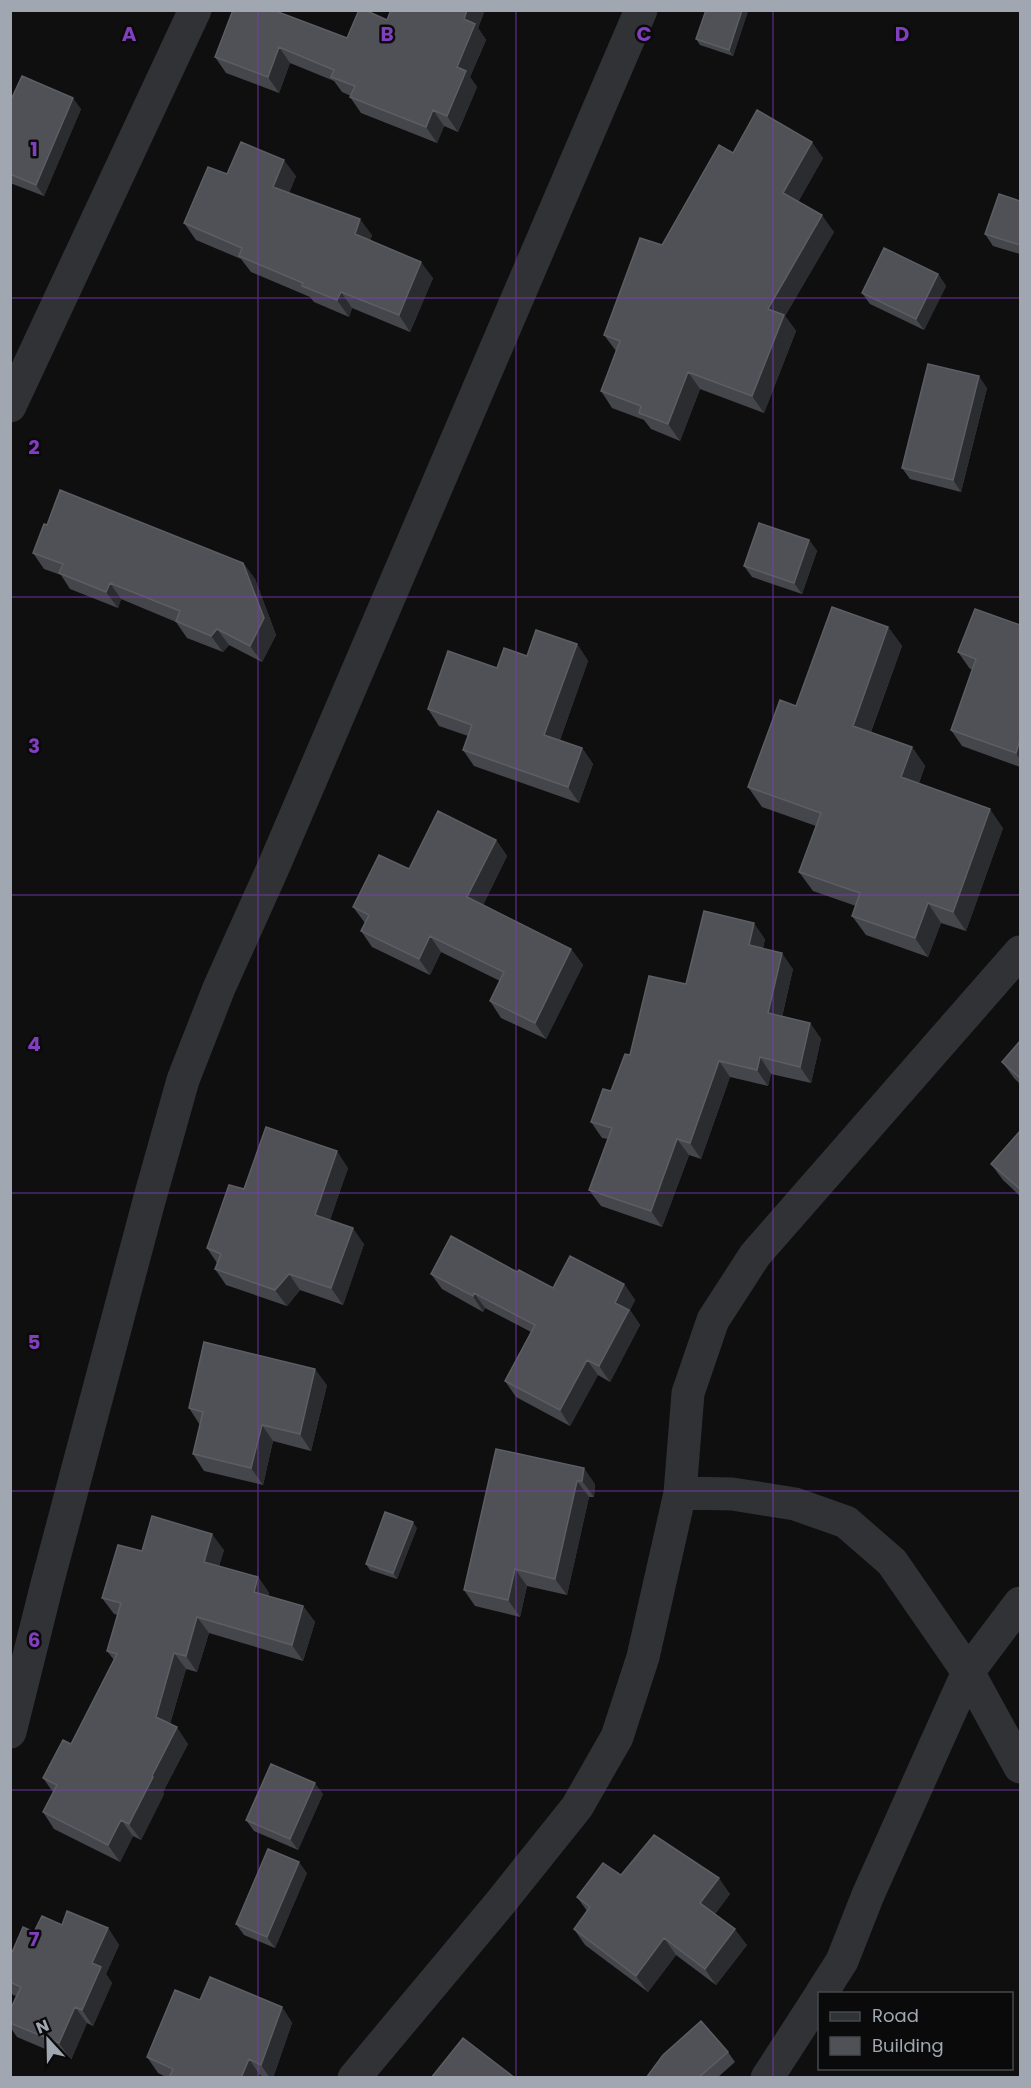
<svg xmlns="http://www.w3.org/2000/svg" width="1031" height="2088" font-family="Poppins,sans-serif">
	<rect width="100%" height="100%" fill="#0f0f10"/>
	<g fill="none" stroke-linecap="round" stroke-linejoin="round">
		<path stroke="#303235" stroke-width="33" d="M10,406L195,10
			M680,1493L732,1494L795,1504L846,1522L892,1562L968,1672L1020,1767
			M10,1732L47,1584L149,1201L183,1080L219,988L273,868L641,10
			M821,1994L842,1961L868,1895L968,1672L1020,1603
			M354,2078L501,1902L577,1807L617,1737L643,1657L680,1493L688,1393L713,1320L755,1255L1020,952
			M767,2078L820,1996"/>
	</g>
	<path fill="#45464b" d="M233,10L347,38L387,20L391,10H485L478,28L486,40L470,77L477,87L458,132L444,126L437,143L361,113L350,97L351,96L342,92L334,81L290,63L279,93L226,73L215,57Z
		M748,11L733,56L700,45L696,39Z
		M10,102L81,109L44,196L10,183Z
		M733,153L823,158L798,202L834,232L785,316L796,331L764,413L700,389L680,441L651,429L644,420L612,408L601,391L616,351L604,335L662,245Z
		M227,174L296,176L289,193L372,235L370,240L433,278L410,332L352,308L349,317L314,302L310,297L251,272L241,259L196,240L184,223Z
		M1020,201V254L993,246L985,234Z
		M938,274L946,286L924,330L870,304L862,293Z
		M987,388L961,492L910,479L902,468Z
		M809,540L817,551L802,594L752,577L744,566Z
		M33,553L243,563L255,579L276,635L262,662L229,645L223,652L187,638L176,622L121,599L118,608L70,589L61,575L44,569Z
		M1020,625V767L962,746L951,730L972,669H970L958,652Z
		M888,627L902,646L871,732L912,747L925,766L919,783L1003,828L966,931L941,923L928,957L866,935L852,916L856,906L813,891L799,872L816,826L762,807L748,787L796,706Z
		M577,644L588,661L560,740L582,748L593,764L579,803L474,766L463,750L468,736L439,726L428,709L497,668L527,656Z
		M496,840L507,856L483,905L571,949L583,965L546,1039L501,1018L490,1001L500,981L441,952L430,975L372,947L361,931L365,923L353,907L409,869Z
		M765,939L763,948L793,969L782,1017L810,1023L821,1039L811,1083L771,1074L768,1086L730,1077L701,1159L689,1155L662,1227L601,1206L589,1190L608,1139L602,1138L591,1122L611,1091L630,1055L686,984Z
		M1020,1041V1084L1014,1078L1002,1062Z
		M1020,1131V1196L1003,1180L991,1164Z
		M348,1168L330,1220L364,1244L343,1305L300,1290L287,1306L226,1285L215,1269L217,1263L207,1248L244,1189Z
		M517,1272L553,1288L624,1284L635,1300L630,1310L640,1325L610,1382L598,1375L570,1426L516,1397L505,1381L531,1332L485,1308L483,1312L442,1289L431,1274Z
		M327,1385L311,1451L273,1441L263,1485L204,1471L193,1454L200,1425L189,1408Z
		M496,1449L595,1484L594,1497H589L567,1595L527,1586L520,1617L475,1606L464,1590Z
		M417,1528L397,1579L370,1570L366,1564Z
		M224,1550L219,1566L258,1577L269,1593L268,1596L303,1606L315,1622L303,1661L209,1633L197,1672L186,1669L170,1724L188,1744L163,1792L164,1794L141,1840L133,1836L120,1862L54,1829L43,1812L53,1792L43,1778L71,1744L114,1660L107,1651L118,1615L114,1614L102,1598L142,1551Z
		M323,1794L298,1850L254,1831L246,1820Z
		M307,1873L275,1948L244,1935L236,1924Z
		M621,1875L730,1894L715,1914L747,1945L716,1985L676,1955L648,1992L585,1945L574,1929L587,1911L577,1897Z
		M62,1925L108,1928L119,1945L106,1974L112,1983L93,2026L87,2023L71,2060L17,2037L10,2027V2010L16,1996L13,1995L10,1991V1957L34,1932Z
		M200,2000L282,2007L292,2023L273,2078H266L260,2075L259,2078H168L158,2073L147,2057Z
		M728,2052L735,2062L717,2078H646Z"/>
	<path fill="#2b2c2f" d="M467,10H485L478,28L486,40L470,77L477,87L458,132L447,116L457,67L464,19Z
		M742,10L748,11L733,56L729,50Z
		M279,47L290,63L279,93L268,77Z
		M73,98L81,109L44,196L36,185Z
		M433,110L444,126L437,143L426,127Z
		M812,142L823,158L794,209L783,193Z
		M284,160L296,176L285,203L273,187Z
		M822,215L834,232L785,316L796,331L764,413L752,396L768,309Z
		M360,219L372,235L367,251L355,234Z
		M421,262L433,278L410,332L399,315Z
		M938,274L946,286L924,330L916,319Z
		M341,292L352,308L349,317L337,300Z
		M688,372L700,389L680,441L668,424Z
		M979,376L987,388L961,492L953,480Z
		M809,540L817,551L802,594L794,583Z
		M243,563L255,579L276,635L262,662L250,646Z
		M110,583L121,599L118,608L106,592Z
		M888,627L902,646L866,745L853,726Z
		M217,629L229,645L223,652L211,636Z
		M577,644L588,661L556,751L544,735Z
		M1020,740V760L1016,753Z
		M912,747L925,766L914,796L901,777Z
		M582,748L593,764L579,803L568,787Z
		M990,809L1003,828L966,931L953,912Z
		M496,840L507,856L479,914L467,897Z
		M928,903L941,923L928,957L915,938Z
		M754,923L765,939L760,961L749,945Z
		M430,936L441,952L430,975L419,959Z
		M571,949L583,965L546,1039L535,1023Z
		M782,953L793,969L779,1029L768,1013Z
		M810,1023L821,1039L811,1083L800,1067Z
		M760,1057L771,1074L768,1086L757,1070Z
		M719,1061L730,1077L701,1159L690,1143Z
		M677,1139L689,1155L662,1227L651,1211Z
		M337,1151L348,1168L326,1231L315,1215Z
		M353,1228L364,1244L343,1305L331,1288Z
		M289,1274L300,1290L287,1306L275,1290Z
		M624,1284L635,1300L630,1310L640,1325L610,1382L599,1366L615,1303Z
		M474,1293L485,1308L483,1312L473,1296Z
		M587,1360L598,1375L570,1426L560,1410Z
		M315,1369L327,1385L311,1451L300,1434Z
		M262,1425L273,1441L263,1485L251,1468Z
		M584,1468L595,1484L594,1497L582,1481Z
		M577,1481L589,1497L567,1595L555,1579Z
		M413,1522L417,1528L397,1579L393,1573Z
		M212,1534L224,1550L215,1578L204,1562Z
		M515,1569L527,1586L520,1617L508,1600Z
		M258,1577L269,1593L265,1608L254,1592Z
		M303,1606L315,1622L303,1661L292,1645Z
		M197,1617L209,1633L197,1672L186,1656Z
		M174,1653L186,1669L167,1733L156,1717Z
		M177,1727L188,1744L163,1792L164,1794L141,1840L129,1824L152,1776Z
		M315,1783L323,1794L298,1850L290,1839Z
		M121,1820L133,1836L120,1862L108,1845Z
		M299,1862L307,1873L275,1948L267,1937Z
		M719,1878L730,1894L711,1919L700,1903Z
		M108,1928L119,1945L106,1974L112,1983L93,2026L82,2010L92,1963Z
		M735,1929L747,1945L716,1985L705,1969Z
		M664,1938L676,1955L648,1992L636,1976Z
		M75,2007L87,2023L71,2060L59,2043Z
		M282,2007L292,2023L273,2078H270L261,2065Z
		M249,2059L260,2075L259,2078H241Z"/>
	<path fill="#4f5156" stroke="#5c5e64" stroke-width="1.5" d="M233,10H273L347,38L359,10H365L387,20L391,10H467L464,19L475,24L457,67L466,71L447,116L433,110L426,127L350,97L355,86L331,77L334,70L279,47L268,77L215,57Z
		M706,10H742L729,50L696,39Z
		M22,76L73,98L36,185L10,174V102Z
		M757,110L812,142L783,193L822,215L768,309L784,315L752,396L688,372L668,424L639,413L641,406L601,391L620,341L604,335L640,238L662,245L719,145L733,153Z
		M241,142L284,160L273,187L360,219L355,234L421,262L399,315L341,292L337,300L302,286L303,283L239,256L242,248L184,223L208,167L227,174Z
		M999,194L1020,201V245L985,234Z
		M884,248L938,274L916,319L862,293Z
		M928,364L979,376L953,480L902,468Z
		M60,490L243,563L264,618L250,646L217,629L211,636L176,621L180,611L110,583L106,592L59,573L63,564L33,553L44,524L47,525Z
		M759,523L809,540L794,583L744,566Z
		M832,607L888,627L853,726L912,747L901,777L990,809L953,912L928,903L915,938L852,916L860,893L799,872L821,813L748,787L780,700L796,706Z
		M975,609L1020,625V740L1016,753L951,730L976,659L958,652Z
		M536,630L577,644L544,735L582,748L568,787L463,750L472,725L428,709L448,651L497,668L504,648L527,656Z
		M438,811L496,840L467,897L571,949L535,1023L490,1001L504,972L430,936L419,959L361,931L369,915L353,907L379,855L409,869Z
		M704,911L754,923L749,945L782,953L768,1013L810,1023L800,1067L760,1057L757,1070L719,1061L690,1143L677,1139L651,1211L589,1190L612,1128L591,1122L603,1089L611,1091L625,1054L630,1055L649,976L686,984Z
		M1020,1041V1078L1002,1062Z
		M266,1127L337,1151L315,1215L353,1228L331,1288L289,1274L275,1290L215,1269L221,1254L207,1248L229,1185L244,1189Z
		M1020,1131V1189L991,1164Z
		M451,1236L517,1272L519,1270L553,1288L570,1256L624,1284L615,1303L629,1310L599,1366L587,1360L560,1410L505,1381L535,1325L474,1293L473,1296L431,1274Z
		M204,1342L315,1369L300,1434L262,1425L251,1468L193,1454L203,1412L189,1408Z
		M496,1449L584,1468L582,1481H577L555,1579L515,1569L508,1600L464,1590Z
		M385,1512L413,1522L393,1573L366,1564Z
		M152,1516L212,1534L204,1562L258,1577L254,1592L303,1606L292,1645L197,1617L186,1656L174,1653L156,1717L177,1727L152,1776L153,1777L129,1824L121,1820L108,1845L43,1812L57,1785L43,1778L63,1740L71,1744L117,1654L107,1651L121,1603L102,1598L118,1545L142,1551Z
		M271,1764L315,1783L290,1839L246,1820Z
		M654,1835L719,1878L700,1903L735,1929L705,1969L664,1938L636,1976L574,1929L590,1907L577,1897L603,1863L621,1875Z
		M268,1849L299,1862L267,1937L236,1924Z
		M67,1911L108,1928L92,1963L101,1967L82,2010L75,2007L59,2043L10,2023V2010L21,1987L10,1982V1957L23,1927L34,1932L42,1916L62,1925Z
		M210,1977L282,2007L261,2065L249,2059L241,2078H169L173,2069L147,2057L175,1990L200,2000Z
		M701,2021L728,2052L698,2078H646L663,2055Z
		M463,2038L515,2078H431Z"/>
	<path fill="none" stroke="#813ebd" stroke-width="1.5" stroke-opacity="0.55" d="M258,10V2078M516,10V2078M773,10V2078M10,298H1020M10,597H1020M10,895H1020M10,1193H1020M10,1491H1020M10,1790H1020"/>
	<g font-size="20" text-anchor="middle" font-weight="bold" fill="#813ebd" stroke="#0a0a0b" stroke-width="5" stroke-linejoin="round" paint-order="stroke">
		<text x="129" y="41">A</text>
		<text x="387" y="41">B</text>
		<text x="644" y="41">C</text>
		<text x="902" y="41">D</text>
		<text x="34" y="156">1</text>
		<text x="34" y="454">2</text>
		<text x="34" y="753">3</text>
		<text x="34" y="1051">4</text>
		<text x="34" y="1349">5</text>
		<text x="34" y="1647">6</text>
		<text x="34" y="1946">7</text>
	</g>
	<rect width="1031" height="2088" fill="none" stroke="#a1a7b1" stroke-width="24"/>
	<rect x="818" y="1992" width="195" height="78" fill="#0a0a0b" stroke="#46494d" stroke-width="1.5"/>
	<rect x="830" y="2012" width="30" height="9" fill="#303235" stroke="#46494d" stroke-width="1.5"/>
	<text x="872" y="2022" font-size="18" fill="#a1a7b1">Road</text>
	<rect x="830" y="2037" width="30" height="18" fill="#4f5156" stroke="#46494d" stroke-width="1.5"/>
	<text x="872" y="2052" font-size="18" fill="#a1a7b1">Building</text>
	<g transform="translate(48 2040) rotate(338)" stroke="#0a0a0b" stroke-width="4.5" paint-order="stroke">
	<path d="M0-4.5L10 22L0 15L-10 22Z" fill="#a1a7b1"/>
	<text y="-9" font-size="16" font-weight="bold" text-anchor="middle" fill="#a1a7b1">N</text>
	</g>
</svg>
